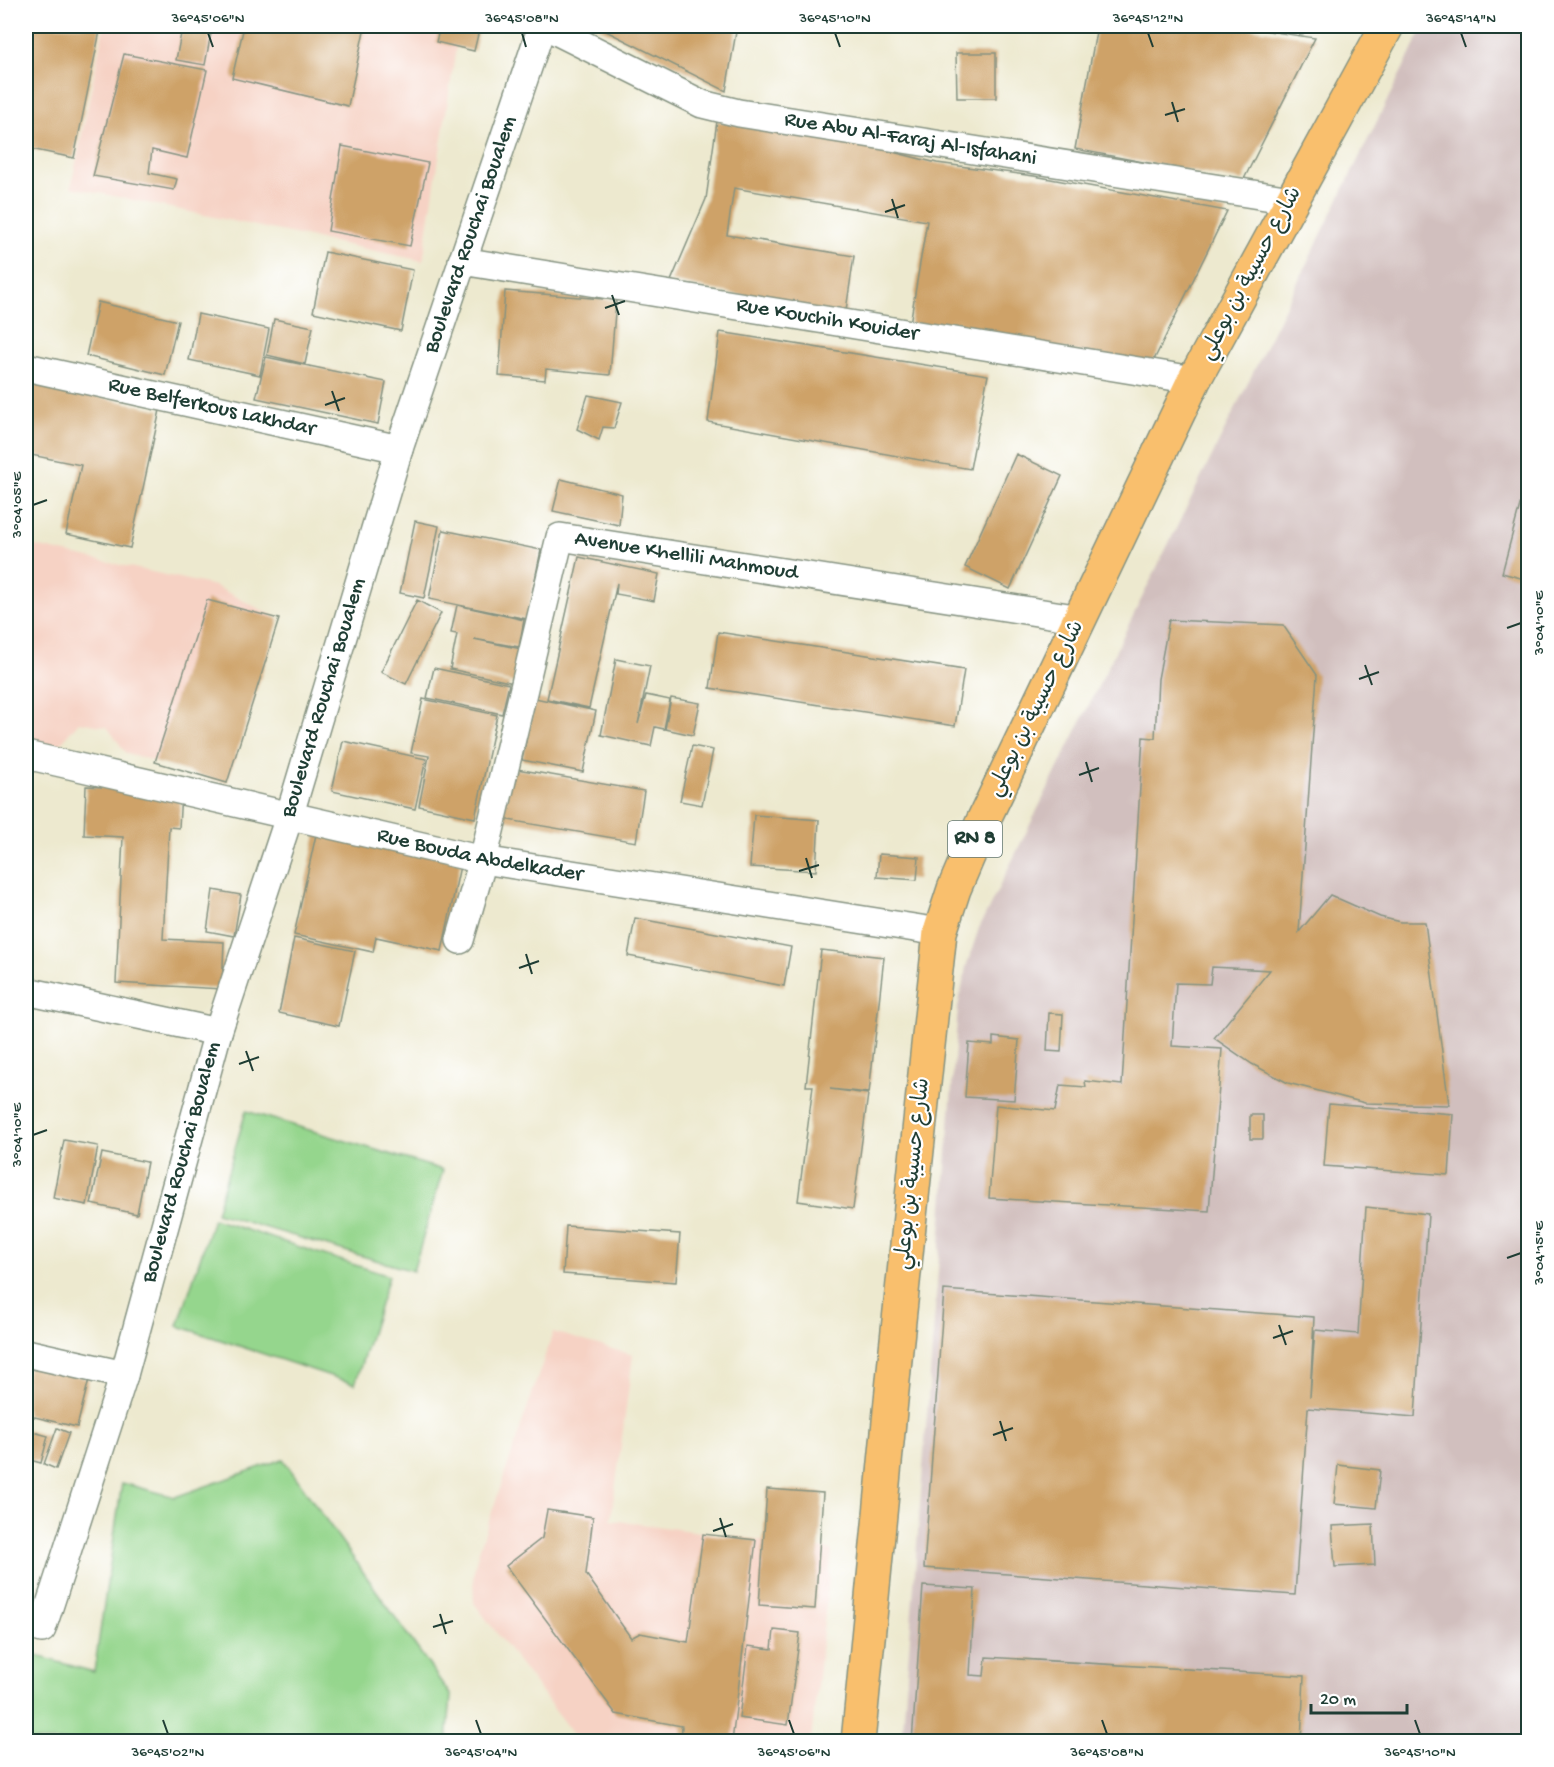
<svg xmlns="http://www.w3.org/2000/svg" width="1554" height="1767" font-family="'Gochi Hand','Playpen Sans Arabic',sans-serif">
	<rect width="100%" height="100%" fill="#fff"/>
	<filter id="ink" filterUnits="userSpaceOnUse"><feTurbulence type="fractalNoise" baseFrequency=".0167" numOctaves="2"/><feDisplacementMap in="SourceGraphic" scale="12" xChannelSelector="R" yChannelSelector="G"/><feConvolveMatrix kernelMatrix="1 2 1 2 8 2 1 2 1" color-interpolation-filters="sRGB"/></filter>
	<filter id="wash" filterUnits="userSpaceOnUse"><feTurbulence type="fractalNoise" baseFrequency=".008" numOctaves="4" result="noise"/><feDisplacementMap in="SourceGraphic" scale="24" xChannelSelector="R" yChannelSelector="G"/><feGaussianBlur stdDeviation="1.35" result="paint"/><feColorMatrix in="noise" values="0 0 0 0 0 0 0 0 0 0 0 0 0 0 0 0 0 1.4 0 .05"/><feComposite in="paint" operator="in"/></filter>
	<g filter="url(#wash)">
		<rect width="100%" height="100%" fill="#ede9cf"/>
		<path fill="#f6d2c4" d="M104,26H411L458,35L423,261L71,187Z
			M26,544L215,586L279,619L227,783L126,753L107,727L79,722L58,746L26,739Z
			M553,1332L633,1355L611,1520L832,1550L811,1741H578L474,1603L473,1575L478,1553Z"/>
		<path fill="#d1bfbe" d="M1424,26H1528V1741L902,1742L958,1008L966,967L979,928Z"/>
		<path fill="#95d68d" stroke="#5a8a60" stroke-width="1.5" d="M246,1111L443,1170L413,1271L216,1213Z
			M213,1219L389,1276L355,1384L178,1326Z
			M283,1459L451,1696L447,1741H26V1653L94,1672L122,1483L175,1497Z"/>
		<g id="blocks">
			<path fill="#cea268" d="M26,26H101L74,158L26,148Z
				M244,26H365L348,106L232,78Z
				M440,26H480L474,51L436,42Z
				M596,26H737L726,91Z
				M1097,26H1235L1315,38L1243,181L1075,149Z
				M182,28L211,33L205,65L176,60Z
				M956,53H996V98H957Z
				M124,54L207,70L187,158L152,150L149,173L177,179L174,190L93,176Z
				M717,121L872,147L937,163L1034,176L1227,211L1152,364L910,324L927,221L734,188L727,235L854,256L845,317L671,281L706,199Z
				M342,146L428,163L410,246L328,231Z
				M325,252L413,270L401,331L313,312Z
				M505,291L616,300L610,375L546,369L545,380L499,376Z
				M98,302L178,321L165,375L86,356Z
				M198,314L269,329L260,375L189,360Z
				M274,319L313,327L305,364L267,355Z
				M720,332L988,375L970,469L708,422Z
				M266,357L386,382L378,424L256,398Z
				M26,381L160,410L130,548L66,534L81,465L26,454Z
				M588,395L622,402L614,428L603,427L599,440L577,429Z
				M1016,454L1062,476L1010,589L965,567Z
				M1528,475V580L1502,573Z
				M561,479L622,494L619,525L553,511Z
				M415,521L439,526L424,598L400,593Z
				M443,530L541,550L527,619L429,599Z
				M579,557L659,574L654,601L616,594L617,583L589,708L547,699Z
				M207,600L279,619L227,783L155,762Z
				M417,600L441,613L406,684L381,672Z
				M457,605L524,620L519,647L474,639L521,649L514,683L450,669L457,634L451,633Z
				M1169,620L1283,625L1317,675L1299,932L1330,895L1380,917L1400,922H1425L1449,1105L1365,1103L1288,1083L1252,1064L1214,1038L1270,970L1212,967L1210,984L1176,983L1172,1046L1222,1049L1209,1211L989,1198L996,1105L1055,1111L1060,1085L1086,1087L1085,1081L1122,1085L1143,737L1155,738L1158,679Z
				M718,632L964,670L955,726L710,688Z
				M616,659L650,666L638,724L646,695L670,700L664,729L655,727L651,746L601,735Z
				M434,668L509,684L502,714L427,698Z
				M535,698L596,711L583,772L522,760Z
				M671,698L700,703L693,735L665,729Z
				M423,699L497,715L475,818L419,806L429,756L411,753Z
				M343,741L426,759L415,809L332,791Z
				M692,746L713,750L702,805L680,801Z
				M511,768L644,791L636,842L502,819Z
				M86,786L181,792L179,828L169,827L163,939L224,942L222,989L116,983L123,837L84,835Z
				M754,815L819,820L816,871L750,867Z
				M317,830L461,861L442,951L376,937L373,952L294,935Z
				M879,854L919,857L917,880L877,877Z
				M213,890L241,895L234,936L207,931Z
				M635,918L791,947L784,986L628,956Z
				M294,938L355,951L339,1026L279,1013Z
				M821,950L884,957L869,1093L830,1089L868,1094L853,1209L798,1201L813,1086H806Z
				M1049,1013L1063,1014L1061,1052L1047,1051Z
				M993,1037L1019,1040L1014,1100L965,1097L969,1043L993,1045Z
				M1329,1104L1453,1114L1449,1175L1324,1166Z
				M1250,1115H1263V1139H1250Z
				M64,1140L98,1146L87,1205L53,1198Z
				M102,1153L147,1162L137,1214L91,1204Z
				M1366,1207L1428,1214L1415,1417L1308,1408L1295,1595L924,1568L944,1290L1314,1317L1310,1397L1315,1330L1358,1334Z
				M566,1226L680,1234L676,1282L563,1274Z
				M29,1365L89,1379L77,1427L26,1415V1378Z
				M57,1428L69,1433L56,1469L44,1464Z
				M26,1430L48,1436L41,1463L26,1459Z
				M1338,1465L1380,1470L1376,1508L1334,1504Z
				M767,1489L823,1493L815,1609L759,1605Z
				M547,1510L593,1517L586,1574L631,1638L640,1633L688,1642L703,1534L756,1540L732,1742H681L682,1726L616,1714L506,1566L542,1538Z
				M1373,1524L1375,1565L1335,1567L1332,1526Z
				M923,1586L975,1589L970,1675L984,1676L986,1657L1304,1676L1301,1742H912Z
				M774,1630L800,1633L788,1725L739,1718L748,1646L772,1649Z"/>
		</g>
	</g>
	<g filter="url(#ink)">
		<use href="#blocks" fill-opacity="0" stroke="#869382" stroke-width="1.5"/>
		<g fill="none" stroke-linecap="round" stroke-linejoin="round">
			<defs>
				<g id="street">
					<path id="s1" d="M546,26L702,104L739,113L1291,200"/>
					<path id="s2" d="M462,261L1194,380"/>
					<path id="s3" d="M26,367L399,449"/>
					<path id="s4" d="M26,755L483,860L940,932"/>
					<path id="s5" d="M460,940L483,860L560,537L1081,619"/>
					<path d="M26,991L218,1032"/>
					<path d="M26,1353L124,1375"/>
					<path id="s6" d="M26,1624L42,1629L124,1375L218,1032L289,817L399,449L542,26"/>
				</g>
				<path id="primary" d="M858,1742L896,1349L940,932L954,889L983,821L1194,380L1387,26"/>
			</defs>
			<use href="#street" stroke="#869382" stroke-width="30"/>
			<use href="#primary" stroke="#869382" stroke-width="36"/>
			<use href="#street" stroke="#fff" stroke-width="27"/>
			<use href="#primary" stroke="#f9bf6d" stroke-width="33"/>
		</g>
	</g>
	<path fill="none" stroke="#1f3d34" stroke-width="2" d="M208,33L213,47M522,33L526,47M835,33L840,47M1148,33L1153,47M1461,33L1466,47M1172,102L1178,122M1165,115L1185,109M892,199L898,218M885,212L905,205M612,295L619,315M605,308L625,301M332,391L339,411M325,405L345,398M33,505L47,500M1507,628L1521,623M1365,665L1372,685M1359,679L1379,672M1086,762L1092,782M1079,775L1099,768M806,858L812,878M799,871L819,865M526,954L532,974M519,968L539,961M246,1051L253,1071M239,1064L259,1057M33,1135L47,1130M1507,1258L1521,1253M1279,1325L1286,1345M1273,1338L1293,1331M1000,1421L1006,1441M993,1435L1013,1428M720,1518L726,1537M713,1531L733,1524M440,1614L446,1634M433,1627L453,1621M163,1720L168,1734M476,1720L481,1734M789,1720L794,1734M1102,1720L1107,1734M1415,1720L1420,1734"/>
	<g text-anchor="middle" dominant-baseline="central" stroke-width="4.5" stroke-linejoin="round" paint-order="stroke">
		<rect fill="#fff" stroke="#627771" stroke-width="1.5" x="948" y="821" width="54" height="36" rx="4.5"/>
		<g font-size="21" font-weight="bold" fill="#1f3d34">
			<text x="975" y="839">RN 8</text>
		</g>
		<g font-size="22" fill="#1f3d34" stroke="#fff">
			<text stroke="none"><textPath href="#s1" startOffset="386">Rue Abu Al-Faraj Al-Isfahani</textPath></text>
			<text stroke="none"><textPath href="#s6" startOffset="1476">Boulevard Rouchai Boualem</textPath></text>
			<text transform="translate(1252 274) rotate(-62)">شارع حسيبة بن بوعلي</text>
			<text stroke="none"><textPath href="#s2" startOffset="370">Rue Kouchih Kouider</textPath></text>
			<text stroke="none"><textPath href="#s3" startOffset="190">Rue Belferkous Lakhdar</textPath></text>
			<text stroke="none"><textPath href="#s5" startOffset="543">Avenue Khellili Mahmoud</textPath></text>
			<text stroke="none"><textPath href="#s6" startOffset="990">Boulevard Rouchai Boualem</textPath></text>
			<text transform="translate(1037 709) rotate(-64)">شارع حسيبة بن بوعلي</text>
			<text stroke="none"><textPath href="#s4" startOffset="465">Rue Bouda Abdelkader</textPath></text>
			<text stroke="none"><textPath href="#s6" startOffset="504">Boulevard Rouchai Boualem</textPath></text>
			<text transform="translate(914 1174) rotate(-84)">شارع حسيبة بن بوعلي</text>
		</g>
	</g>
	<rect width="1554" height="1767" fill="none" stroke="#fff" stroke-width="66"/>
	<path d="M1311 1704v9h96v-9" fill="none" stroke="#1f3d34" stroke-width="3"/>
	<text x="1320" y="1704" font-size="18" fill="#1f3d34" stroke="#ffffff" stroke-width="4.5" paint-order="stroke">20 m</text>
	<rect x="33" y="33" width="1488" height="1701" fill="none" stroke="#1f3d34" stroke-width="2"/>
	<g font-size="15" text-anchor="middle" fill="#1f3d34">
		<text x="208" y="22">36°45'06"N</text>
		<text x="522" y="22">36°45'08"N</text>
		<text x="835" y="22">36°45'10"N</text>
		<text x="1148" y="22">36°45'12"N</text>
		<text x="1461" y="22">36°45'14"N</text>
		<text transform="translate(16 505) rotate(-90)" y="5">3°04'05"E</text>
		<text transform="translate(1538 623) rotate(-90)" y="5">3°04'10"E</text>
		<text transform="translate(16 1135) rotate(-90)" y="5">3°04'10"E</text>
		<text transform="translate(1538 1253) rotate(-90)" y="5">3°04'15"E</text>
		<text x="168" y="1756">36°45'02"N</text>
		<text x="481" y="1756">36°45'04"N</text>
		<text x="794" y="1756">36°45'06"N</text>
		<text x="1107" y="1756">36°45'08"N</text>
		<text x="1420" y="1756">36°45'10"N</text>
	</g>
</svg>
